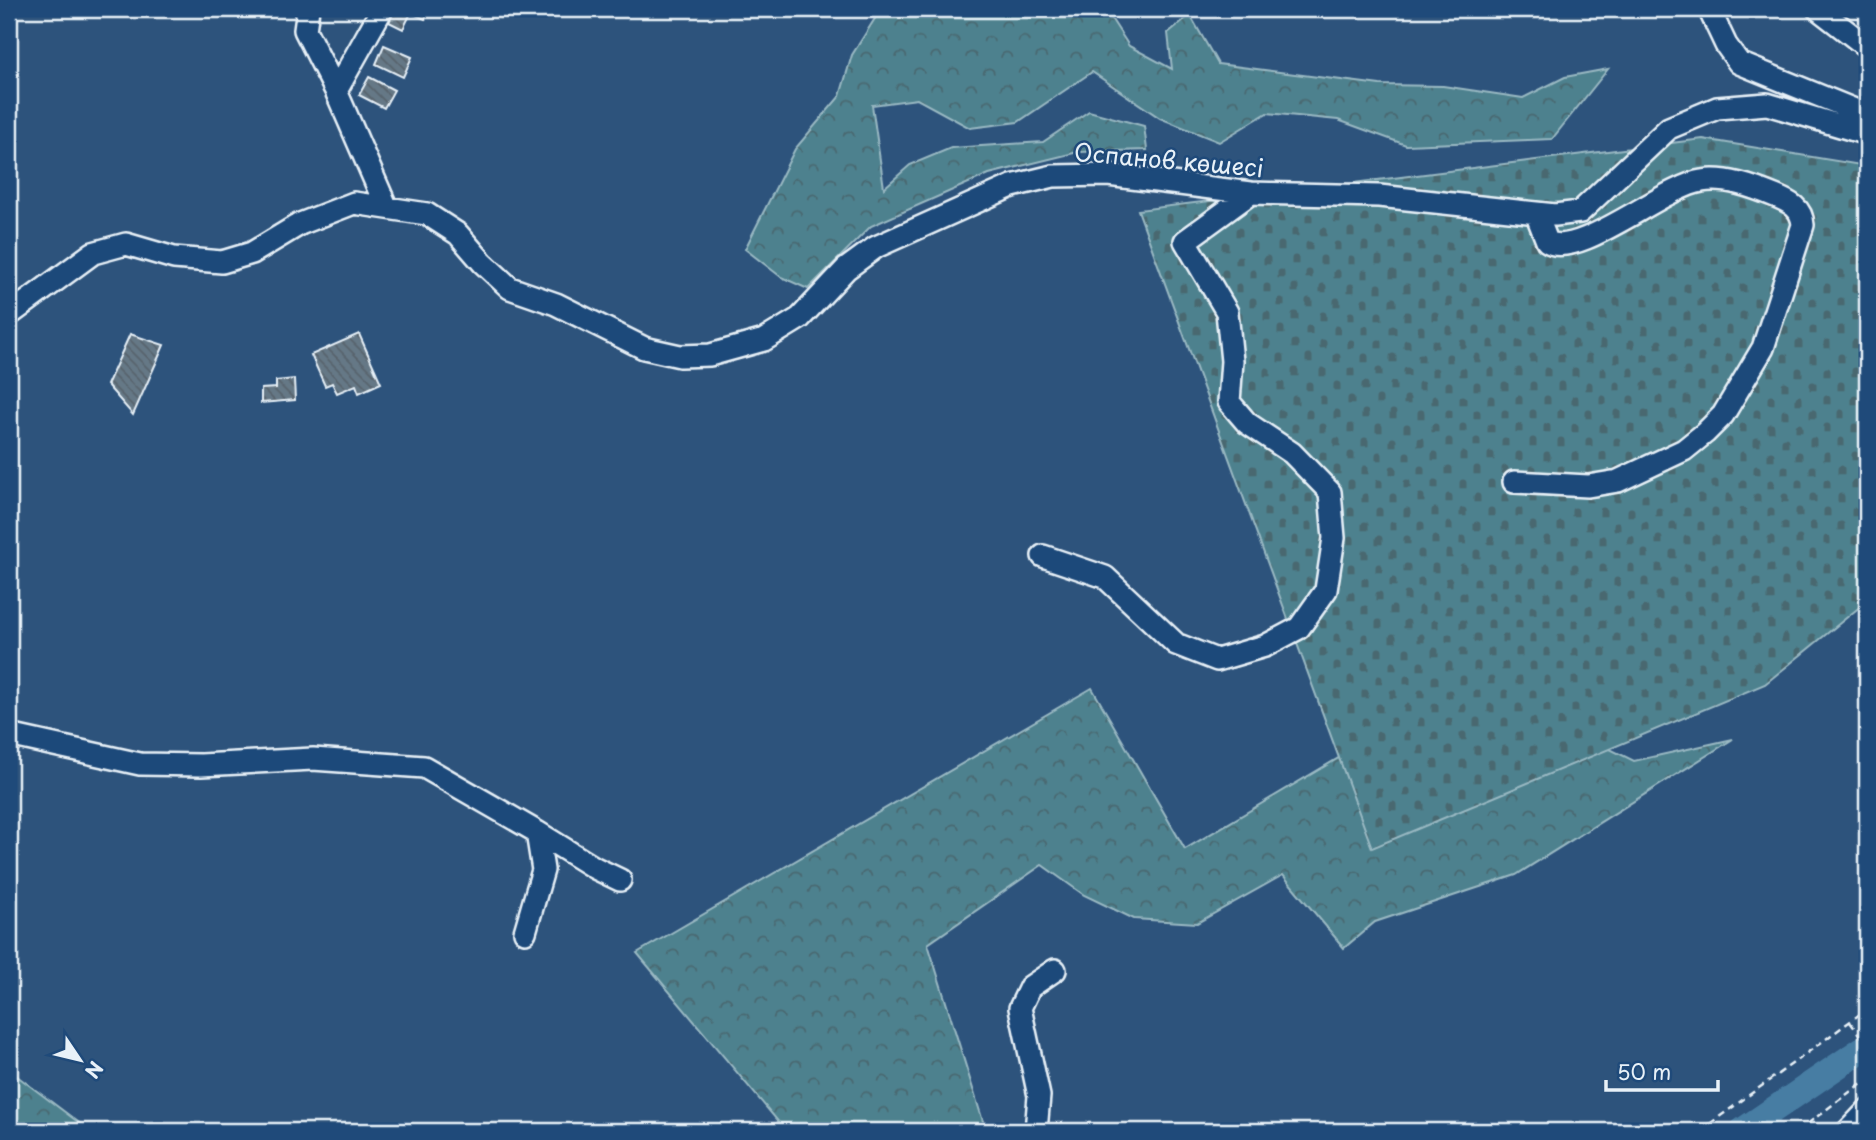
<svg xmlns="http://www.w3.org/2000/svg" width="1876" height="1140" font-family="'Playpen Sans',sans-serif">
	<defs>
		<pattern id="forest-crowns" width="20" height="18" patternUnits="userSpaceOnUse" patternTransform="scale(1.75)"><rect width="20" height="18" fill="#4d818e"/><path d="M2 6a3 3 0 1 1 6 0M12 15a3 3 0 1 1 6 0" fill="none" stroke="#4a676f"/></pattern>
		<pattern id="cemetery-stones" width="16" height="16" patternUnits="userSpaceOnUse" patternTransform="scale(1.75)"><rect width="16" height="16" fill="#4d818e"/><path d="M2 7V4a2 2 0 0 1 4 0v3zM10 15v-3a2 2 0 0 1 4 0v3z" fill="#4a676f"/></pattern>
		<pattern id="building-back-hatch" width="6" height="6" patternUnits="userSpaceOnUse" patternTransform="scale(1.75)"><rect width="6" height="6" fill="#657886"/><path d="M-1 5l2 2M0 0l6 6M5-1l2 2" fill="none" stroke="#57626b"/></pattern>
	</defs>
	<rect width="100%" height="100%" fill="#2d537c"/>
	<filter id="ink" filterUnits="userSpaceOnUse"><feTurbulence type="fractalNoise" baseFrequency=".0143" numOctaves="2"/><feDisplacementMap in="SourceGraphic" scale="14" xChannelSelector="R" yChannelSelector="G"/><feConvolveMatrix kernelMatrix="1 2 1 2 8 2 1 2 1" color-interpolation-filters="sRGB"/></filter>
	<g filter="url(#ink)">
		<path fill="url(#forest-crowns)" stroke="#9ab9c3" stroke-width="2" d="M881,9H1105L1129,46L1172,69L1168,33L1190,15L1218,64L1380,85L1443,86L1523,98L1565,77L1608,69L1552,139L1406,145L1338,120L1267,113L1219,142L1160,118L1092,72L1018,122L970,128L917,99L872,105L884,188L910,165L951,148L1043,142L1089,111L1144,126L1147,150L1078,152L989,174L871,226L808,289L781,277L745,249L795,149L840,96L852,55Z
			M1391,641L1634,761L1733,739L1516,875L1375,922L1344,948L1283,875L1197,923L1134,919L1084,895L1042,865L928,944L986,1131H786L637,953L1092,688L1185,849L1401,721Z
			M9,1070L90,1131H9Z"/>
		<path fill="url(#cemetery-stones)" stroke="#9ab9c3" stroke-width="2" d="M1703,139L1867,166V601L1765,684L1372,848L1138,210Z"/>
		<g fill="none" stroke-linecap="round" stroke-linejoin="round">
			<path stroke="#477da3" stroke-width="26" d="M1742,1131L1867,1046"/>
		</g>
		<path fill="url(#building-back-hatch)" stroke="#e8f1f8" stroke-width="2" d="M395,9H429L425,19L411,13L403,29L389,22Z
			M384,45L412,57L403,77L376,64Z
			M369,77L394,90L384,108L359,95Z
			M130,334L164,345L133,415L107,385Z
			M359,334L381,383L359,393L356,385L337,393L332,383L325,386L311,355Z
			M294,379L295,400L261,403V389L276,388V381Z"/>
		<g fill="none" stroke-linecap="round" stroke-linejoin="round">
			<defs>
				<path id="minor" d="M308,9L305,30L336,91L386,206
					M1709,9L1726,45L1739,63L1867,115
					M1818,9L1867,47
					M336,91L382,9
					M9,315L93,253L126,244L174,258L222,262L252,253L300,224L354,203L427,214L458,234L483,263L510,288L556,304L644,348L680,356L710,355L764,340L800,318L846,269L876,247L1012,186L1053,176L1108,175L1251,193L1379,196L1555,215L1580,212L1669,128L1717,108L1767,104L1867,134
					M1514,482L1588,486L1618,481L1684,450L1705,433L1723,415L1763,348L1803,225C1802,208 1790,202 1775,196C1753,187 1726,177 1702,181C1664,186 1576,262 1547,241L1536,213
					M1043,556L1105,577L1176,644L1217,660L1265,646L1299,628L1326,590L1334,538L1330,492L1292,453L1247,423L1229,402L1232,361L1227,312L1185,241L1251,193
					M9,735L140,764L201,765L313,759L424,767L537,832L543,870L525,932
					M537,832L595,868L620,880
					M1036,1131L1039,1096L1020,1008L1030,987L1055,970
					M1848,1131L1867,1111"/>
			</defs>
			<use href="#minor" stroke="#e8f1f8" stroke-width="26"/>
			<path stroke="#e8f1f8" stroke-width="2.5" stroke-dasharray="7 5" stroke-linecap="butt" d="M1850,1022L1867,1045
				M1700,1131L1867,1009
				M1798,1131L1867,1079"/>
			<use href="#minor" stroke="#1f4a7a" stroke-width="21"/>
		</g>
	</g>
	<g text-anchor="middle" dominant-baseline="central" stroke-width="5" stroke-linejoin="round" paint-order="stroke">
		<g font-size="24" fill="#e8f1f8" stroke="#1f4a7a">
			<text transform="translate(1169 159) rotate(5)">Оспанов көшесі</text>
		</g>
	</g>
	<rect width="1876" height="1140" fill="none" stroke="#1f4a7a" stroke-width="35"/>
	<rect x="18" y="18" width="1841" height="1105" fill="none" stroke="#e8f1f8" stroke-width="2.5" filter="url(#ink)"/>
	<g transform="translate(80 1060) rotate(125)" stroke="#1f4a7a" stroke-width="5" paint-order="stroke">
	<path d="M0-5L12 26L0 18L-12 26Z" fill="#e8f1f8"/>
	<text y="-10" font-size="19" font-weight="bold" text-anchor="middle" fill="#e8f1f8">N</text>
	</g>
	<path d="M1606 1080v10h112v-10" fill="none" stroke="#e8f1f8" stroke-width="3.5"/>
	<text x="1617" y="1080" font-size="21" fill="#e8f1f8" stroke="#1f4a7a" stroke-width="5" paint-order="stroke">50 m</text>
</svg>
